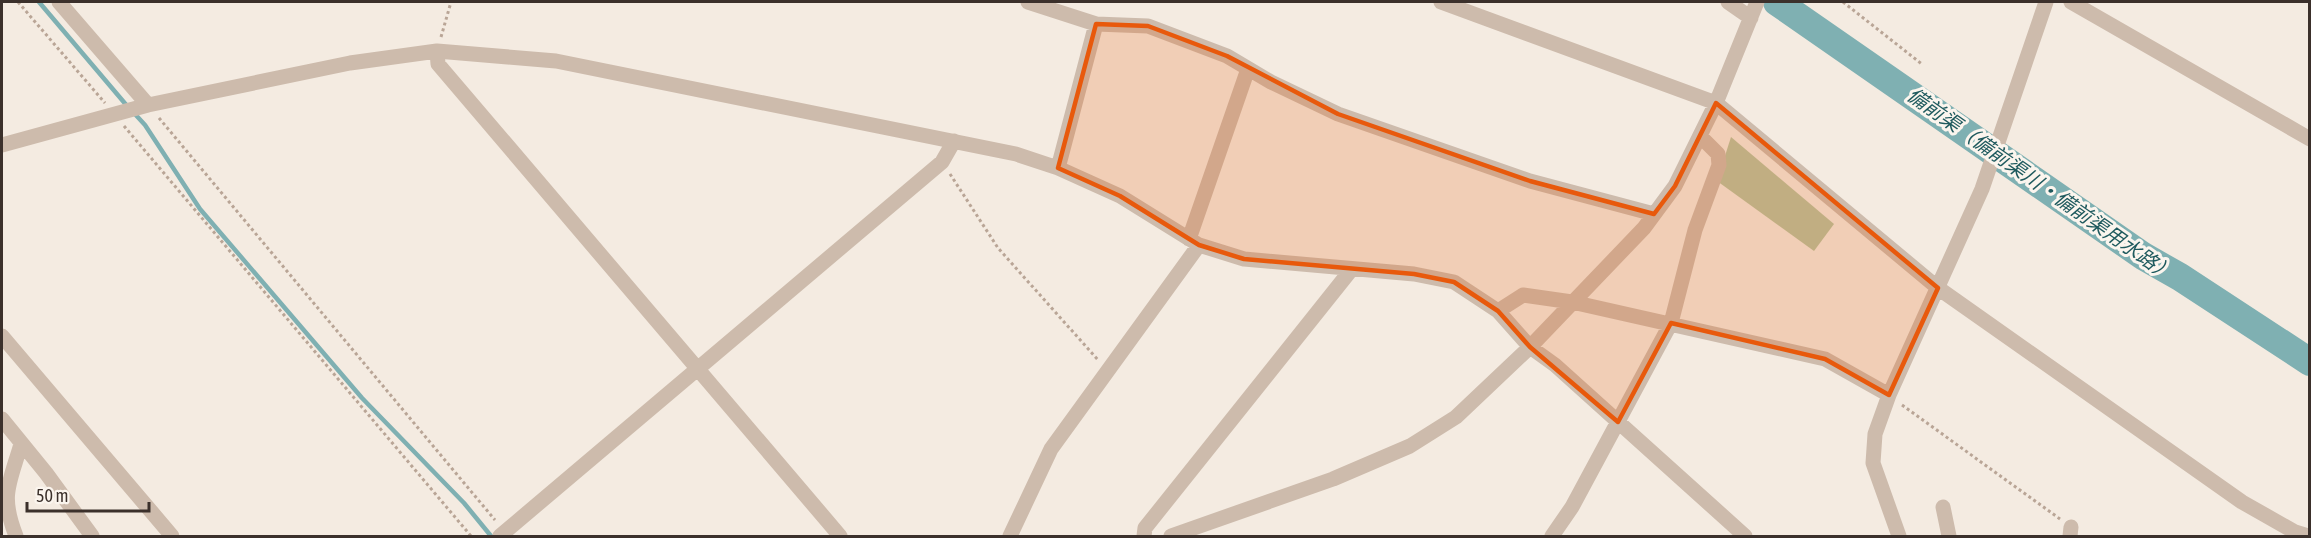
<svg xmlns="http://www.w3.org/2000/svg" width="2311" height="538" font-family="'Asap Condensed','Noto Sans JP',sans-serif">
	<rect width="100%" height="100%" fill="#f4ebe1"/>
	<path fill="#b8c4a0" d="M1731,137L1834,224L1814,251L1717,181Z"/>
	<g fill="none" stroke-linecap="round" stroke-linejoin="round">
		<path stroke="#7fb0b2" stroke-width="4.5" d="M39,2L128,107
			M134,113L145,125L200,209L362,398L464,503L491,536"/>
		<path stroke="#7fb0b2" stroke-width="28" d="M1777,2L2143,256L2180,277L2310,362"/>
		<path stroke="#b9a596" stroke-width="3" stroke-dasharray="3 3" stroke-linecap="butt" d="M18,2L105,103
			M1843,2L1923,65
			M441,37L451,2
			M159,118L495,520
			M124,126L471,536
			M950,174L998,248L1099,361
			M1902,405L2060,519"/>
		<path stroke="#cdbbac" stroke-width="15" d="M59,2L148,105
			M1028,2L1096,24L1058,168
			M1441,2L1716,103L1938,288L2242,502L2295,532L2308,536
			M1728,2L1751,18
			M2071,2L2310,139
			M1096,24L1148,26L1227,56L1271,82L1338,114L1530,181L1654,214
			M437,51L438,64L840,536
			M2,145L148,105L350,63L437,51L556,61L1016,154L1058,168L1120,196L1199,245L1244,259L1414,274L1454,282L1498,311L1530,347L1555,365L1745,536
			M1189,239L1248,69
			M1498,311L1523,295L1572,302L1825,359L1889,395
			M2,336L172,536
			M2,419L46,473L92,536
			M1943,507L1949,536
			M16,536C0,495 9,485 21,444
			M500,536L942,162L954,141
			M1010,536L1051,449L1199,245
			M1144,536L1145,528L1351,270
			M1171,536L1333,479L1410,446L1456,417L1530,347L1644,228L1675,186L1716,103L1757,2
			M1552,536L1572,507L1671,323L1695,230L1719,165L1718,154L1700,136
			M1899,536L1873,463L1875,434L1889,395L1982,189L2046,2
			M2070,536L2071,527"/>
	</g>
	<path fill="#e8590c" fill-opacity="0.2" stroke="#e8590c" stroke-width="4.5" stroke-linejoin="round" d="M1096,24L1148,26L1227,56L1338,114L1530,181L1654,214L1675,186L1716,103L1938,288L1889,395L1825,359L1671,323L1618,422L1530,347L1498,311L1454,282L1414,274L1244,259L1199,245L1120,196L1058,168Z"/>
	<g text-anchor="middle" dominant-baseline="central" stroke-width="6" stroke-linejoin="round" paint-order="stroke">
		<g font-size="20" font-style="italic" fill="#1f5a5e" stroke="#fbf5ee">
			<text transform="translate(2041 184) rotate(35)">備前渠（備前渠川・備前渠用水路）</text>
		</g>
	</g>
	<rect width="2311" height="538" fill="none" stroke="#3b302b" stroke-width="6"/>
	<path d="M27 502v9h122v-9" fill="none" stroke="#3b302b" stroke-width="3"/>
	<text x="36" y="502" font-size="18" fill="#3b302b" stroke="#fbf5ee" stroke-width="4.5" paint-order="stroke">50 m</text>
</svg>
